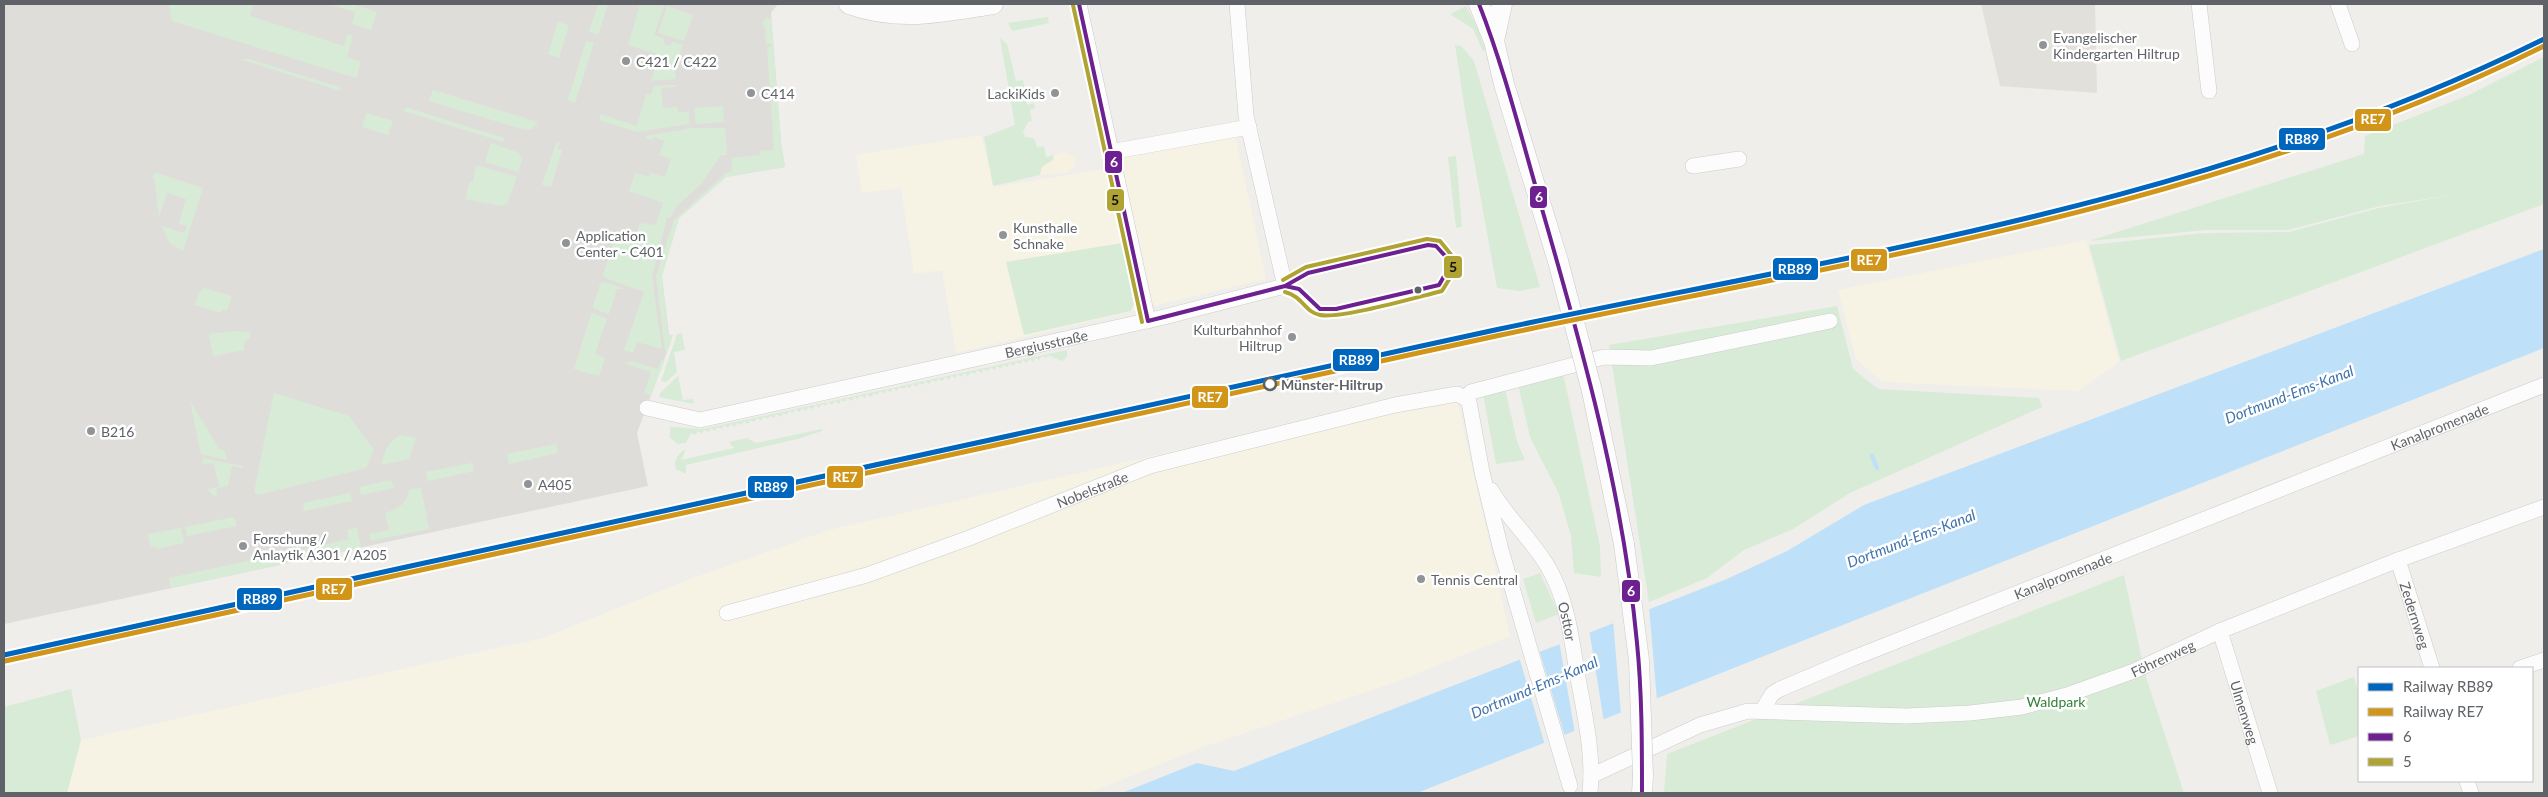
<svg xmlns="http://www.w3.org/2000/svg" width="2548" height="797" font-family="Lato,sans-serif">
	<rect width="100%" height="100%" fill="#efeeea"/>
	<path fill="#f7f3e4" d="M1234,130L1266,279L956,353L942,270L914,274L901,188L862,193L856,155L981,135L994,187L1105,169L1102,156Z
		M2086,240L2119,362L2078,391L1883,382L1856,359L1838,290Z
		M1454,387L1510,636L1393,683L1203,747L1089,793H67L81,740L543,638L685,581L829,530Z"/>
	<path fill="#dfddda" d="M4,4H778L771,13L781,142L785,167L726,177L679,218L662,276L670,344L637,433L648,486L4,624Z"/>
	<path fill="#e2e0da" d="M1981,4H2095L2097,93L2000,86Z"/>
	<path fill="#d8ebd6" d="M169,4H253L250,16L344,46L348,34L353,36L347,57L361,62L356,78L172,21Z
		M327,4H352L377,12L371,30L352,24L355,12Z
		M598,4H608L598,35L589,32Z
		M640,4L664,6L654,35L663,38L665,46L670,45L673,42L683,45L675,67L676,79L651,81L660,55L628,45Z
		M667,6L693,15L684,41L658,33Z
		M1466,6L1478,29L1485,50L1483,51L1473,29L1450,14Z
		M768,16V19H771L781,142L785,167L726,177L679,218L662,276L668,335H673L667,352L665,351L656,276L674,220L726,173L732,171V158L760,155V151L774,150L767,47H771V44H766L765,29L762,23Z
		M1048,17L1049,23L1012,31L1008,23Z
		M558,22L569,25L559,58L548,54Z
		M1000,38L1007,44L1016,81L1023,80L1027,105L1034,103L1035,108L1030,110L1032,121L1028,122L1023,132L1025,137L1034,138L1037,147L1044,146L1046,157L1054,155L1053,160L1042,167L1040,175L993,186L984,137L1015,125Z
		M586,41L594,43L575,103L568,100Z
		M1455,45L1461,46L1474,61L1540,287L1519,291L1497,288L1465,111Z
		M2544,57V204L2121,361L2089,245L2205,233L2289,232L2379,208L2452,195L2380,206L2288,230H2207L2089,241L2364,154L2365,136L2469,95Z
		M240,59H249L339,87L341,91Z
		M676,85V87L661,88L663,108L677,107L678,113L689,111V124L637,132L599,120L601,114L637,126L646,94L651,95L654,86Z
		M433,90L538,122L532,129L525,130L429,101Z
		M723,106L724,122L696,124L694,108Z
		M405,107L504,138L503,142L404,111Z
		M366,113L393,121L388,135L362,127Z
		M693,128H725L727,155H721L700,185L677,206L670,218L667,217L652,277L662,349L637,342L633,353L624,350L644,292L605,278L603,275L617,231L636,234L640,223L656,225L663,203L629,191L635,173L649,177L650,173L665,177L671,159L659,155L664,141L654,137L652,140L646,138V136Z
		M557,141L560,142L557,149L562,150L551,187L542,185Z
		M491,143L519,153L522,161L518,172L485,162Z
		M1456,156L1462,227L1456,228L1448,157Z
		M476,165L517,177L507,204L501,206L465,199L470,182H473Z
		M158,171L157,173L203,188L183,251L170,243L161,226L184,233L187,226L179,223L186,199L167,193L159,217L154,178L151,177Z
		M1122,243L1134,304L1131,311L1024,335L1006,262Z
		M604,282L625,289H617L609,314L594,309L593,306L600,284Z
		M204,288L232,296L227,311L222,310L221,313L195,305L199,293Z
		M1837,306L1853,369L1878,389L2039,398L2042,407L1850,493L1793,529L1744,550L1707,578L1649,602L1609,345Z
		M593,313L607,319L595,354L605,358L599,376L574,369L591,314Z
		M235,331L249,332L251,336L244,343V350L213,356L209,334Z
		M682,333L685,350L674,352L677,372L666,382L661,381L677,334Z
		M1067,350V357L1062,361L1048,355L1046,358L1042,356L1039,360L1035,358L1033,362L1029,359L1027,363L1022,360L1021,364L1016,362L1014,366L1009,363L1008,367L1003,365L1001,369L997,366L995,370L990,367L988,371L983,369L982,373L977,370L975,374L971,372L968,376L964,373L962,377L957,374L956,378L951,376L949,380L945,377L943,381L938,379L936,382L932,380L929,384L925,381L923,385L919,383L917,387L912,384L910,388L906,386L904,389L899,387L897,391L893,388L891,392L886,390L884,394L880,391L878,395L874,393L871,397L867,394L865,398L860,395L858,399L854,397L852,401L847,398L845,402L841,400L839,404L835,401L832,405L828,402L826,406L822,404L819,408L815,405L813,409L808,407L806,411L802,408L800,412L795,409L793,413L789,411L787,415L783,413L781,417L776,414L774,418L770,416L767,419L763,417L761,421L757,418L754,422L750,420L748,424L744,421L741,425L737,423L735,427L731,424L728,428L724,425L722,429L717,427L715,431L711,428L709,432L704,430L702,434L698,431L695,435L691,433L686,443L678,444L670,438V427L703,429Z
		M665,359L651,396L644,393L651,372L625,364L631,361L658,369L661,360Z
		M1563,373L1600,546L1601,577L1574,573L1571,536L1559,494L1530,437L1518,384Z
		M678,376L683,400L693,399L694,404L659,397L661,392Z
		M1505,389L1517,441L1525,460L1496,464L1483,394Z
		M274,393L349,416L374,450L366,468L258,495L254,492L255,488Z
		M190,401L220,450H224L227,460L201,454Z
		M822,429V431L801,438L686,465V474L676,469C673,461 678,453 686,449L681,460L734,448L729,442L747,438L756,443Z
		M400,435L416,438L409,459L381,465C385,451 387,443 400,435Z
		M556,444L558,453L509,464L507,454Z
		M202,458L243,466V468L232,466L228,486L217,488L216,496L212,495L208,489L219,487L214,463L203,464Z
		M472,463L474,471L428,481L426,472Z
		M391,480L394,488L361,495L359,487Z
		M421,488L429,529L371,541L369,534L389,530L385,513C398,509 407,504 409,490Z
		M350,493L352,501L304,511L303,503Z
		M234,517L237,526L187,536L185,527Z
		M357,527L361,548L171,588L169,578L349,539L347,530Z
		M181,528L184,543L156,549L155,546L151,547L148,534Z
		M1540,573L1559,614L1536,623L1523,579Z
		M2124,575L2145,674L2184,793H1664L1667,754Z
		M2354,677L2359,694V736L2330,745L2316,691Z
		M71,689L81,740L67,793H8L4,790V707Z"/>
	<path fill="#f6f1e1" d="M1065,152L1076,157L1074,166L1068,173L1040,175L1042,167L1053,160L1054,155Z"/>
	<path fill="#bfe0f9" d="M2544,249V348L1417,793H1122L1197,763L1234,771L1727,579L1787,551L1864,505Z"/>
	<path fill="#efeeea" d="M1649,606L1657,701L1621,715L1613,620Z
		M1589,629L1604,722L1575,733L1559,641Z
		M1539,649L1565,737L1545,745L1519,657Z"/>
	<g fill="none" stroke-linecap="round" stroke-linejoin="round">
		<path stroke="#bfe0f9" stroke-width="4.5" d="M1872,456L1877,468"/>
		<defs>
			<g id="minor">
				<path d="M1079,4L1148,321"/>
				<path d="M2199,4L2209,91"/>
				<path d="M2338,4L2352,44"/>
				<path d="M1110,152L1249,127"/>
				<path d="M1693,166L1739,159"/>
				<path id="s1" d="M647,408L700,420L1164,317L1285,286L1246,116L1237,4"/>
				<path id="s2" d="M1491,490C1507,518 1531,538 1548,567C1567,599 1571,636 1577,672C1584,713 1594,752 1590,793"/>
				<path id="s3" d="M2398,560L2432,668"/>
				<path id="s4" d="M727,613L867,575L969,538L1150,466L1395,405L1457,394L1465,398"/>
				<path id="s5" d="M2220,631L2270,793"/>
				<path d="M2520,668L2544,660"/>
				<path id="s6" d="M1762,711L1772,694L1780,689L1851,659L2544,385"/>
				<path id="s7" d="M1591,776L1700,725L1748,711L1906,716L1970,713L2022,707L2067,695L2134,671L2220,631L2398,560L2544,507"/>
				<path d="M2467,781L2471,793"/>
				<path d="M1570,786L1501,550L1482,472L1469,402L1465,398L1471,392L1604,357L1651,358L1830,321"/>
			</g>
			<path id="secondary" d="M849,4C901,22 941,12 993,4
				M1479,4L1494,41L1504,84L1558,261
				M1494,41L1502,4
				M1592,391L1624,544
				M1642,793L1643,776"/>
		</defs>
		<use href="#minor" stroke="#cbcccc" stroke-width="16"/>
		<use href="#secondary" stroke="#cacacb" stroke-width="21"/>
		<use href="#minor" stroke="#fdfcfc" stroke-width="15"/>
		<use href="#secondary" stroke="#fdfcfc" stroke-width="20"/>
		<defs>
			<path id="secondary-bridge" d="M1558,261L1592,391
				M1624,544L1639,660L1643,776"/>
		</defs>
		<use href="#secondary-bridge" stroke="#cacacb" stroke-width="21" stroke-linecap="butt"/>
		<use href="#secondary-bridge" stroke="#fdfcfc" stroke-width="20"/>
		<defs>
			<path id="bus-1" d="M1079,4L1148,321
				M1479,4C1504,68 1521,136 1540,202C1582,347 1623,492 1637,643C1642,693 1642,743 1642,793
				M1428,245L1436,246L1447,258V271L1439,285L1336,309H1320L1299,289L1285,286L1308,273Z
				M1285,286L1164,317L1148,321Z"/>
			<path id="bus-2" d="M1073,5L1142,322
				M1283,280L1306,267L1427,239L1440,241L1453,257V273L1442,291C1417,297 1341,319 1320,315C1306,313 1302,296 1285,292"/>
		</defs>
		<use href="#bus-1" stroke="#fff" stroke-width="8"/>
		<use href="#bus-2" stroke="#fff" stroke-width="8"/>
		<use href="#bus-1" stroke="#6d2190" stroke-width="4"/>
		<use href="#bus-2" stroke="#afa433" stroke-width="4"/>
		<defs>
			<path id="rail-1" d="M4,655C501,547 997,436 1495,330C1849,255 2216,202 2544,39"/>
			<path id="rail-2" d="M5,661C502,553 998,442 1496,336C1849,261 2217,209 2544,46"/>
		</defs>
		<use href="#rail-1" stroke="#fff" stroke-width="9"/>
		<use href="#rail-2" stroke="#fff" stroke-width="9"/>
		<use href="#rail-1" stroke="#0065bd" stroke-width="5"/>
		<use href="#rail-2" stroke="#d1951a" stroke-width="5"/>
	</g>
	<g fill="#919496" stroke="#fff" stroke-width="2">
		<circle cx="2043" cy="45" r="5"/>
		<circle cx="626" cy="61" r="5"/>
		<circle cx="751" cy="93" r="5"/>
		<circle cx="1055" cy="93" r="5"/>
		<circle cx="1003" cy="235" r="5"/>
		<circle cx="566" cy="243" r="5"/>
		<circle cx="1292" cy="337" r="5"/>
		<circle cx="91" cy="431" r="5"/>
		<circle cx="528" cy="484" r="5"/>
		<circle cx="243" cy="546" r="5"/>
		<circle cx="1421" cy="579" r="5"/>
	</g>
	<circle fill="#5f6368" stroke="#fff" stroke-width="2" cx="1418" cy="290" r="4.5"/>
	<circle fill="#fff" stroke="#5f6368" stroke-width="2.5" cx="1270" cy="384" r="6"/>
	<g text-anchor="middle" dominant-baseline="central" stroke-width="5" stroke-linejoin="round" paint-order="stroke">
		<g font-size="14" fill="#5f6368" stroke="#fff" text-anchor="start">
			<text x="2053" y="37">Evangelischer<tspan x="2053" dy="16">Kindergarten Hiltrup</tspan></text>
			<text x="636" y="61">C421 / C422</text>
			<text x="761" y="93">C414</text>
			<text x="1045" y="93" text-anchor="end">LackiKids</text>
			<text x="1013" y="227">Kunsthalle<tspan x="1013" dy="16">Schnake</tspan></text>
			<text x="576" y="235">Application<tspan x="576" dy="16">Center - C401</tspan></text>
			<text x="1282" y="329" text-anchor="end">Kulturbahnhof<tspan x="1282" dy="16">Hiltrup</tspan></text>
			<text x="101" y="431">B216</text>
			<text x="538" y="484">A405</text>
			<text x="253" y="538">Forschung /<tspan x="253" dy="16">Anlaytik A301 / A205</tspan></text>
			<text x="1431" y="579">Tennis Central</text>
		</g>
		<g font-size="14" fill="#5f6368" stroke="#fff">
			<text stroke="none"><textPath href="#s1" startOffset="409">Bergiusstraße</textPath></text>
			<text stroke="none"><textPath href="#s6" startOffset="739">Kanalpromenade</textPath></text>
			<text stroke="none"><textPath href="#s4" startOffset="386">Nobelstraße</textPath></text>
			<text stroke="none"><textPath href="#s6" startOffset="334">Kanalpromenade</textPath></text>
			<text stroke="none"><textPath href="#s3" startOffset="58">Zedernweg</textPath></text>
			<text stroke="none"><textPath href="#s2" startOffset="154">Osttor</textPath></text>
			<text stroke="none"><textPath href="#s7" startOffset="594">Föhrenweg</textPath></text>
			<text stroke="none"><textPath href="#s5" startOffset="85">Ulmenweg</textPath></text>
		</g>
		<g font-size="14" font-weight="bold" fill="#5f6368" stroke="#fff" text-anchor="start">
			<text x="1281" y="384">Münster-Hiltrup</text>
		</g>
		<g font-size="14" fill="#348238" stroke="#fff">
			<text x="2056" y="701">Waldpark</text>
		</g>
		<g font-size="15" font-style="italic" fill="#4174aa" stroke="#fff">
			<text transform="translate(2289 394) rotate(-21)">Dortmund-Ems-Kanal</text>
			<text transform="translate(1911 538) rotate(-21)">Dortmund-Ems-Kanal</text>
			<text transform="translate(1534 687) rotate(-23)">Dortmund-Ems-Kanal</text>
		</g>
	</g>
	<g stroke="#fff" stroke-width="2">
		<rect x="2354" y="108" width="38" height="24" rx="5" fill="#d1951a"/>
		<rect x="2278" y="127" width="48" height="24" rx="5" fill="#0065bd"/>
		<rect x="1104" y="150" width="19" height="24" rx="5" fill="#6d2190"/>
		<rect x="1529" y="185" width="19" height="24" rx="5" fill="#6d2190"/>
		<rect x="1106" y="188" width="19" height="24" rx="5" fill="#afa433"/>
		<rect x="1850" y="248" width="38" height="24" rx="5" fill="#d1951a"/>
		<rect x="1443" y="255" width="20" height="24" rx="5" fill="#afa433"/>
		<rect x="1772" y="257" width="47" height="24" rx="5" fill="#0065bd"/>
		<rect x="1332" y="348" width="48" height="24" rx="5" fill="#0065bd"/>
		<rect x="1191" y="385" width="38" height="24" rx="5" fill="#d1951a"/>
		<rect x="826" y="465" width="38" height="24" rx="5" fill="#d1951a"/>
		<rect x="747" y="475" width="48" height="24" rx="5" fill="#0065bd"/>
		<rect x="315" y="577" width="38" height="24" rx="5" fill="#d1951a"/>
		<rect x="1621" y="579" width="20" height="24" rx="5" fill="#6d2190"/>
		<rect x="236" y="587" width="47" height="24" rx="5" fill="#0065bd"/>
	</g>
	<g font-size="14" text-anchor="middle" font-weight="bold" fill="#fff">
		<text x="2373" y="124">RE7</text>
		<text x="2302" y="144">RB89</text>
		<text x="1114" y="167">6</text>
		<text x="1539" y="202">6</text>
		<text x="1869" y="265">RE7</text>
		<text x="1795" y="274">RB89</text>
		<text x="1356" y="365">RB89</text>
		<text x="1210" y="402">RE7</text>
		<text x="845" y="482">RE7</text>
		<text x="771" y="492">RB89</text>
		<text x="334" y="594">RE7</text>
		<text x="1631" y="596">6</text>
		<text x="260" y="604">RB89</text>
	</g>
	<g font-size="14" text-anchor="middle" font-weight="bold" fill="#111">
		<text x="1115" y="205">5</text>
		<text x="1453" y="272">5</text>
	</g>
	<rect width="2548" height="797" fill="none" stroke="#5f6368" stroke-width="10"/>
	<rect x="2358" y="667" width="175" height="115" fill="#ffffff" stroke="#bfc1c3"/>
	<rect x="2368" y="683" width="25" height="8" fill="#0065bd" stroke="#bfc1c3"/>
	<text x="2403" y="692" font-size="15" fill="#5f6368">Railway RB89</text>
	<rect x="2368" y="708" width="25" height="8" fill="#d1951a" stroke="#bfc1c3"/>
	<text x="2403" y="717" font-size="15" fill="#5f6368">Railway RE7</text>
	<rect x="2368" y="733" width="25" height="8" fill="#6d2190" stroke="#bfc1c3"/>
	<text x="2403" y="742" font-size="15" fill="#5f6368">6</text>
	<rect x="2368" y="758" width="25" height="8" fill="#afa433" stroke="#bfc1c3"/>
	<text x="2403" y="767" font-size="15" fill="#5f6368">5</text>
</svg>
